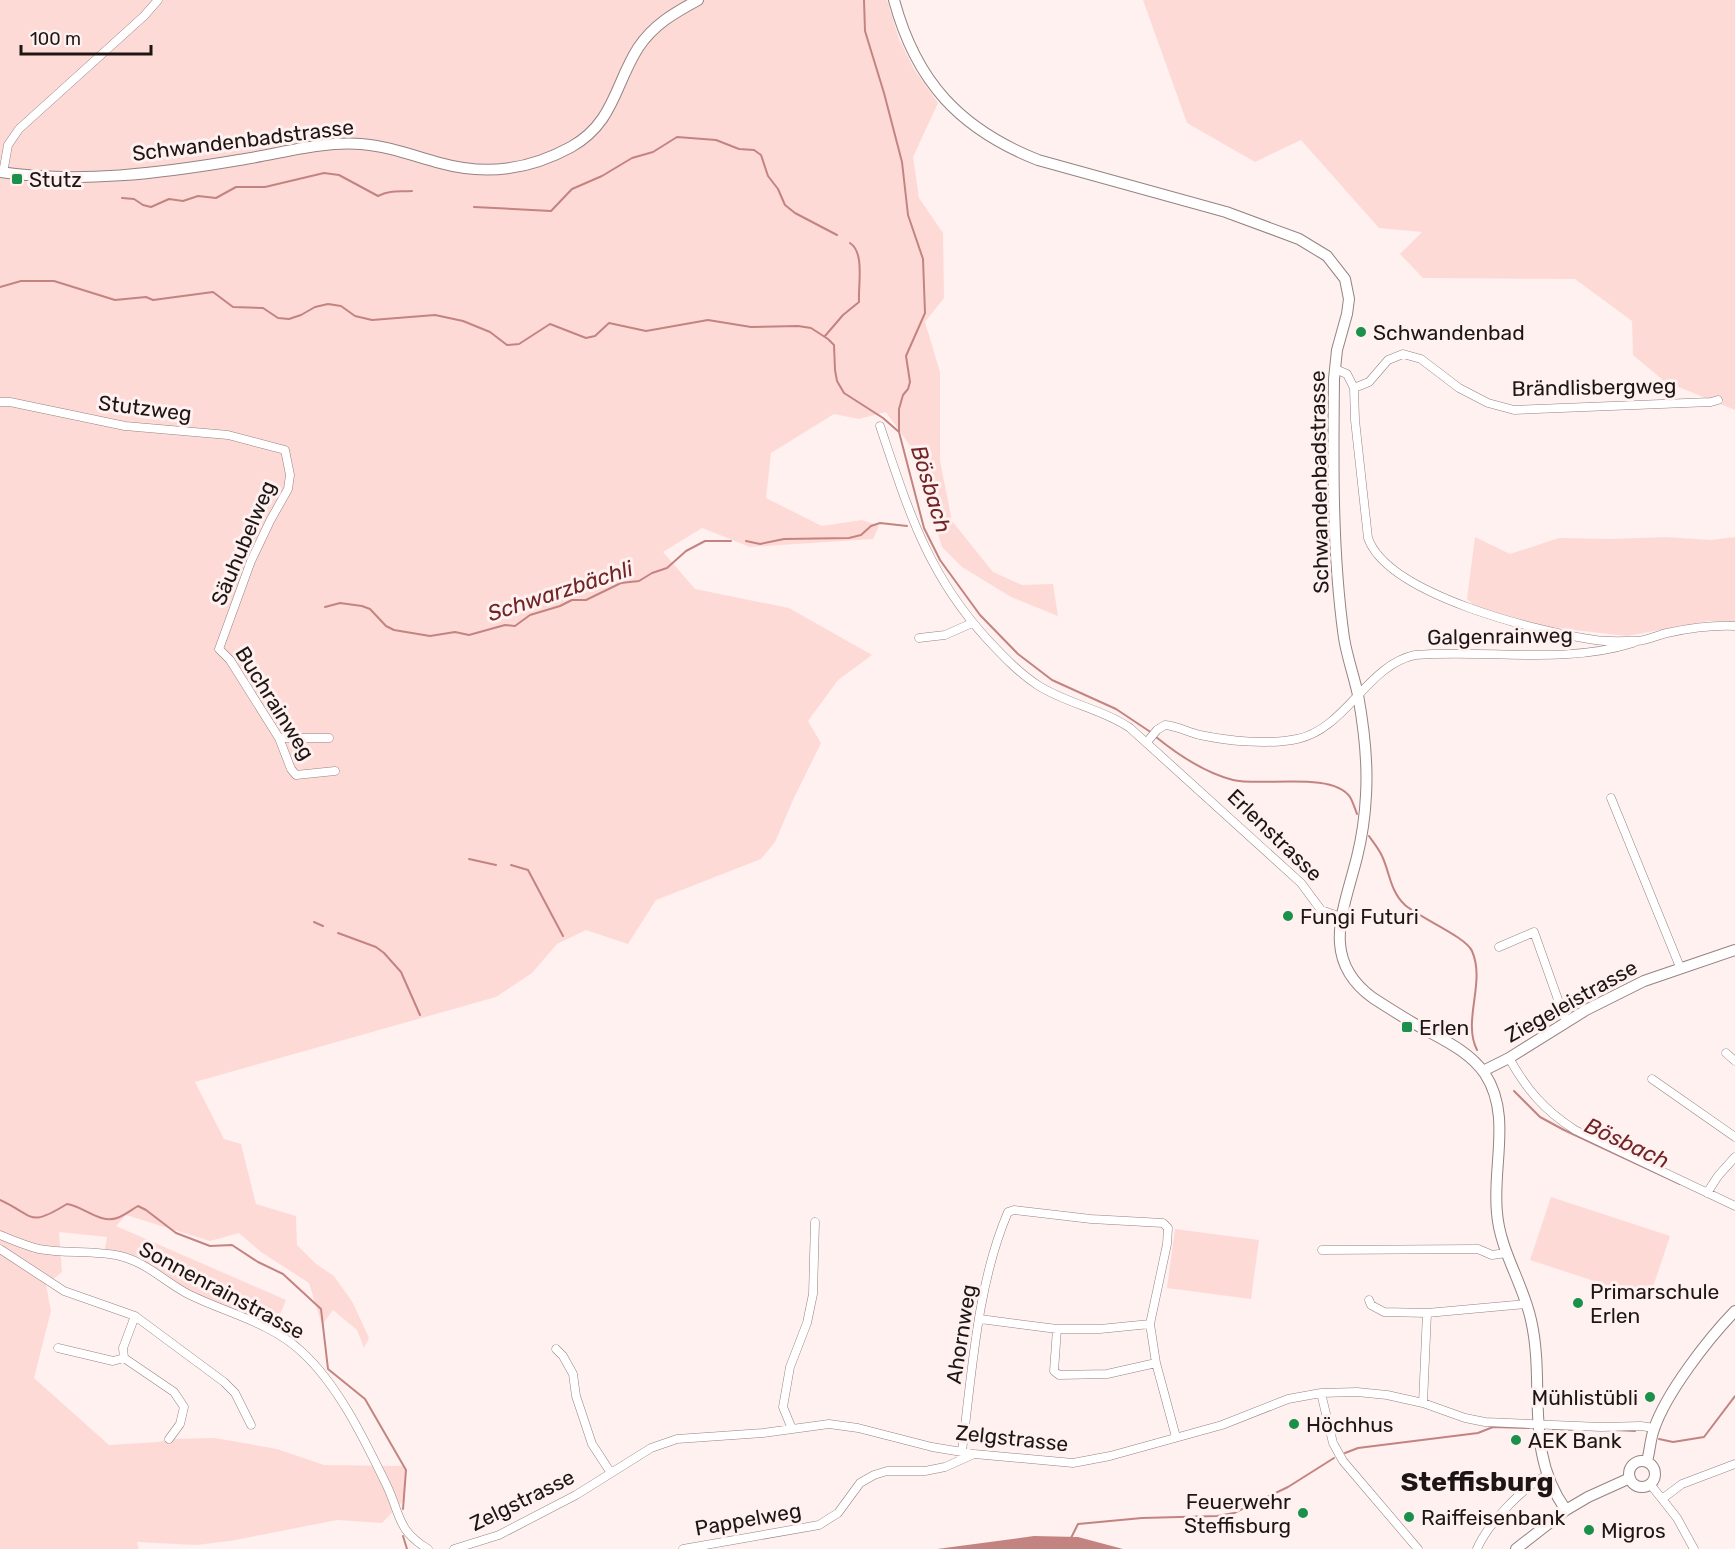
<svg xmlns="http://www.w3.org/2000/svg" width="1735" height="1549" font-family="Rubik,sans-serif">
	<rect width="100%" height="100%" fill="#fef1f0"/>
	<path fill="#fedad7" d="M0,0H887L899,39L914,69L938,103L913,157L919,198L943,233L944,298L925,322L940,372V461L952,521L993,572L1022,585L1053,584L1058,616L1011,597L962,567L942,547L911,447L886,412L859,419L834,414L771,453L766,498L822,526L862,520L879,526L873,539L750,547L702,528L663,552L695,589L789,608L872,655L838,680L808,721L821,743L793,800L775,842L761,859L656,900L628,944L586,930L557,944L532,973L496,997L195,1082L224,1139L241,1144L256,1204L296,1216L297,1245L316,1264L334,1276L353,1303L369,1338L364,1348L357,1330L333,1310L322,1325L309,1283L261,1252L239,1233L210,1241L126,1215L116,1226L286,1300L273,1332L217,1307L141,1264L104,1254L107,1237L59,1232L62,1272L46,1285L51,1311L34,1378L109,1445L158,1442L169,1439L215,1438L277,1449L324,1465L405,1466V1499L382,1523L337,1520L230,1541L196,1545L137,1542L139,1549H0Z
		M1143,0H1735V410L1664,381L1633,355L1632,321L1575,279L1423,278L1400,254L1422,232L1379,228L1301,140L1255,162L1187,123Z
		M1475,537L1510,554L1559,538L1612,539L1666,537L1711,540L1735,537V622L1708,621L1627,636L1548,627L1476,607L1467,599Z
		M1551,1197L1670,1236L1649,1299L1530,1260Z
		M1175,1229L1259,1240L1251,1299L1167,1288Z"/>
	<path fill="#c38481" d="M1034,1536L1078,1537L1123,1549H937Z"/>
	<g fill="none" stroke-linecap="round" stroke-linejoin="round">
		<path stroke="#c38481" stroke-width="2" d="M864,0L865,31L884,93L902,162L908,215L923,259L925,313L906,356L910,382L908,389L903,395L899,409V432L924,528L940,560L980,615L1018,654L1052,680L1116,709L1152,733
			M122,198L134,199L143,205L151,207L169,199L183,201L198,196L216,198L236,187H265L324,173L339,175L378,196C390,190 399,192 412,191
			M474,207L551,211L572,189L602,176L632,158L653,152L677,137L716,140L739,149L754,150L761,155L768,176L778,189L785,205L795,213L837,235
			M0,287L21,281H54L115,300L146,297L153,300L213,292L233,307L263,308L278,318L289,319L301,315L315,307L328,304L341,306L355,316L372,320L435,315L463,321L490,332L507,345L519,344L550,324L586,338L595,336L609,323L646,331L708,320L751,327L798,326L811,328L828,339L834,345L835,370L837,381L844,393L883,418L899,432
			M825,336L843,315L859,302C858,284 865,253 850,243
			M746,541L760,544L784,539L849,538L861,535L871,526L880,523L907,526
			M325,607L340,603L362,606L370,609L386,626L394,630L430,636L455,632L469,635L505,625L515,626L530,615L560,606L572,600H586L621,583L639,581L652,573L667,568L686,551L705,541H731
			M1156,737C1177,754 1206,773 1233,780C1261,787 1332,771 1350,797C1353,802 1355,809 1357,814
			M1369,836C1373,842 1379,849 1382,856C1390,873 1390,891 1405,905C1420,918 1466,937 1472,951C1486,983 1462,1020 1477,1050
			M469,859L496,865
			M511,865L528,870L563,936
			M314,922L323,926
			M338,933L376,947L384,953L401,972L420,1015
			M1514,1091L1540,1117L1564,1130L1680,1184
			M0,1200C35,1216 28,1228 67,1204C83,1206 100,1224 117,1218C124,1216 131,1210 138,1206L146,1210L176,1233L210,1246L232,1245L258,1262L283,1274L321,1309L328,1369L365,1399L406,1470L403,1509
			M1553,1429L1577,1430
			M1615,1430L1635,1431
			M1659,1439L1673,1442L1704,1437L1735,1396
			M1345,1453L1358,1448L1478,1433L1493,1427L1529,1428
			M403,1536L407,1549
			M1071,1538L1078,1524L1142,1518L1217,1516L1234,1513L1288,1487L1334,1458"/>
		<defs>
			<path id="street" d="M3,173L8,145L19,129L144,16L158,0
				M1335,369L1347,374L1354,388L1355,420L1368,538C1388,595 1539,632 1595,640C1608,642 1623,641 1636,641C1647,641 1657,635 1667,633C1690,628 1711,625 1735,626
				M1354,388L1369,382L1388,360L1403,354L1421,359L1459,388L1488,403L1514,410L1711,402L1718,400
				M0,402H10L125,426L228,435L285,450L290,475L288,489L270,521L251,561L219,649L230,660L279,738L291,769L296,775L335,771
				M880,426C908,509 927,574 988,640C1004,657 1020,674 1039,686C1068,704 1102,709 1130,728L1301,883L1321,910L1341,917
				M919,638L945,635L972,623
				M279,738H329
				M1147,742L1157,730L1165,725C1177,726 1188,732 1200,735C1228,741 1268,745 1297,739C1346,729 1367,665 1415,655C1487,649 1563,665 1633,643
				M1611,798L1680,967
				M1499,947L1534,932L1566,1022
				M1726,1053L1735,1061
				M1509,1058C1527,1090 1544,1110 1575,1130L1735,1206
				M1652,1079L1735,1137
				M1707,1193L1718,1176L1735,1157
				M0,1235C12,1240 26,1246 39,1249C65,1254 94,1250 120,1256C146,1262 165,1282 188,1294C226,1313 270,1322 302,1352C339,1386 365,1441 387,1486C401,1516 397,1530 428,1549
				M0,1249L64,1291L135,1316L224,1382L235,1393L251,1425
				M1322,1250L1478,1249L1492,1255L1506,1253
				M1369,1300L1371,1305L1384,1312L1427,1313
				M135,1316L123,1348L124,1358L174,1392L184,1407L180,1424L169,1439
				M980,1319L1057,1329H1100L1150,1324
				M1057,1329L1054,1371L1059,1375L1107,1374L1156,1363
				M58,1348L113,1361L124,1358
				M556,1349L563,1356L573,1374L576,1396L592,1444L611,1473
				M1321,1393L1333,1443L1343,1461L1418,1549
				M1423,1403L1427,1313L1527,1304
				M792,1429L783,1407L790,1367L807,1323L813,1294L815,1222
				M962,1451C972,1373 977,1284 1008,1212L1014,1210L1091,1219L1163,1223L1168,1228L1167,1244L1150,1324L1156,1363L1176,1437
				M1650,1484L1662,1499L1682,1484L1735,1464
				M1662,1499L1677,1518L1694,1549
				M454,1549L499,1535L576,1495L651,1448L677,1439L763,1433L829,1424L858,1428L932,1447L974,1454L1073,1463L1110,1456L1222,1425L1288,1399L1321,1393L1357,1392L1387,1395L1423,1403L1465,1418L1485,1422L1601,1427L1641,1426L1654,1428
				M683,1549L819,1525L838,1513L860,1483L874,1475L887,1471H925L945,1467L974,1454
				M1477,1549C1487,1525 1524,1485 1548,1475"/>
			<path id="secondary" d="M894,0C916,82 960,129 1038,160L1226,212L1299,239L1327,256L1345,279L1349,299L1347,314L1337,350L1334,379C1333,465 1332,553 1344,638C1347,657 1354,676 1358,695C1364,728 1368,762 1366,795C1365,816 1362,837 1357,857C1344,910 1319,959 1373,998C1387,1007 1401,1016 1415,1024C1439,1038 1469,1050 1485,1074C1512,1115 1492,1167 1497,1213C1500,1251 1523,1283 1531,1320C1546,1385 1523,1451 1566,1510
				M0,172C77,184 163,173 239,160C279,154 320,141 361,144C388,146 414,156 440,163C487,176 529,170 571,147C614,123 615,84 638,48C653,25 674,13 698,0
				M1483,1071L1509,1058L1586,1010L1644,981L1735,950
				M1629 1474a13 13 0 1 1 26 0a13 13 0 1 1-26 0Z
				M1647,1461C1650,1451 1650,1440 1654,1429C1666,1393 1708,1339 1735,1311
				M1516,1549L1566,1510L1588,1497L1630,1478"/>
		</defs>
		<use href="#street" stroke="#958381" stroke-width="9"/>
		<use href="#secondary" stroke="#958381" stroke-width="12"/>
		<use href="#street" stroke="#fff" stroke-width="8"/>
		<use href="#secondary" stroke="#fff" stroke-width="10"/>
	</g>
	<g fill="#1a904a" stroke="#fef1f0" stroke-width="2">
		<rect x="11" y="173" width="12" height="12" rx="3"/>
		<circle cx="1361" cy="332" r="6"/>
		<circle cx="1288" cy="916" r="6"/>
		<rect x="1401" y="1021" width="12" height="12" rx="3"/>
		<circle cx="1578" cy="1303" r="6"/>
		<circle cx="1650" cy="1397" r="6"/>
		<circle cx="1294" cy="1424" r="6"/>
		<circle cx="1516" cy="1440" r="6"/>
		<circle cx="1303" cy="1513" r="6"/>
		<circle cx="1409" cy="1517" r="6"/>
		<circle cx="1589" cy="1530" r="6"/>
	</g>
	<g text-anchor="middle" dominant-baseline="central" stroke-width="6" stroke-linejoin="round" paint-order="stroke">
		<g font-size="21" fill="#1d1615" stroke="#fef1f0">
			<text transform="translate(243 140) rotate(-7)">Schwandenbadstrasse</text>
			<text transform="translate(1594 387) rotate(-1)">Brändlisbergweg</text>
			<text transform="translate(145 408) rotate(7)">Stutzweg</text>
			<text transform="translate(1319 482) rotate(-91)">Schwandenbadstrasse</text>
			<text transform="translate(243 543) rotate(-67)">Säuhubelweg</text>
			<text transform="translate(1500 636) rotate(-1)">Galgenrainweg</text>
			<text transform="translate(275 703) rotate(58)">Buchrainweg</text>
			<text transform="translate(1275 835) rotate(44)">Erlenstrasse</text>
			<text transform="translate(1571 1001) rotate(-29)">Ziegeleistrasse</text>
			<text transform="translate(222 1290) rotate(28)">Sonnenrainstrasse</text>
			<text transform="translate(961 1334) rotate(-81)">Ahornweg</text>
			<text transform="translate(1012 1438) rotate(6)">Zelgstrasse</text>
			<text transform="translate(522 1500) rotate(-26)">Zelgstrasse</text>
			<text transform="translate(748 1519) rotate(-10)">Pappelweg</text>
		</g>
		<g font-size="21" fill="#1d1615" stroke="#fef1f0" text-anchor="start">
			<text x="29" y="179">Stutz</text>
			<text x="1373" y="332">Schwandenbad</text>
			<text x="1300" y="916">Fungi Futuri</text>
			<text x="1419" y="1027">Erlen</text>
			<text x="1590" y="1291">Primarschule<tspan x="1590" dy="24">Erlen</tspan></text>
			<text x="1638" y="1397" text-anchor="end">Mühlistübli</text>
			<text x="1306" y="1424">Höchhus</text>
			<text x="1528" y="1440">AEK Bank</text>
			<text x="1291" y="1501" text-anchor="end">Feuerwehr<tspan x="1291" dy="24">Steffisburg</tspan></text>
			<text x="1421" y="1517">Raiffeisenbank</text>
			<text x="1601" y="1530">Migros</text>
		</g>
		<g font-size="22" font-style="italic" fill="#722526" stroke="#fef1f0">
			<text transform="translate(931 489) rotate(73)">Bösbach</text>
			<text transform="translate(560 591) rotate(-18)">Schwarzbächli</text>
			<text transform="translate(1627 1143) rotate(25)">Bösbach</text>
		</g>
		<g font-size="27" font-weight="bold" fill="#1d1615" stroke="#fef1f0">
			<text x="1477" y="1482">Steffisburg</text>
		</g>
	</g>
	<path d="M21 45v9h130v-9" fill="none" stroke="#1d1615" stroke-width="3"/>
	<text x="30" y="45" font-size="18" fill="#1d1615" stroke="#fef1f0" stroke-width="4.5" paint-order="stroke">100 m</text>
</svg>
